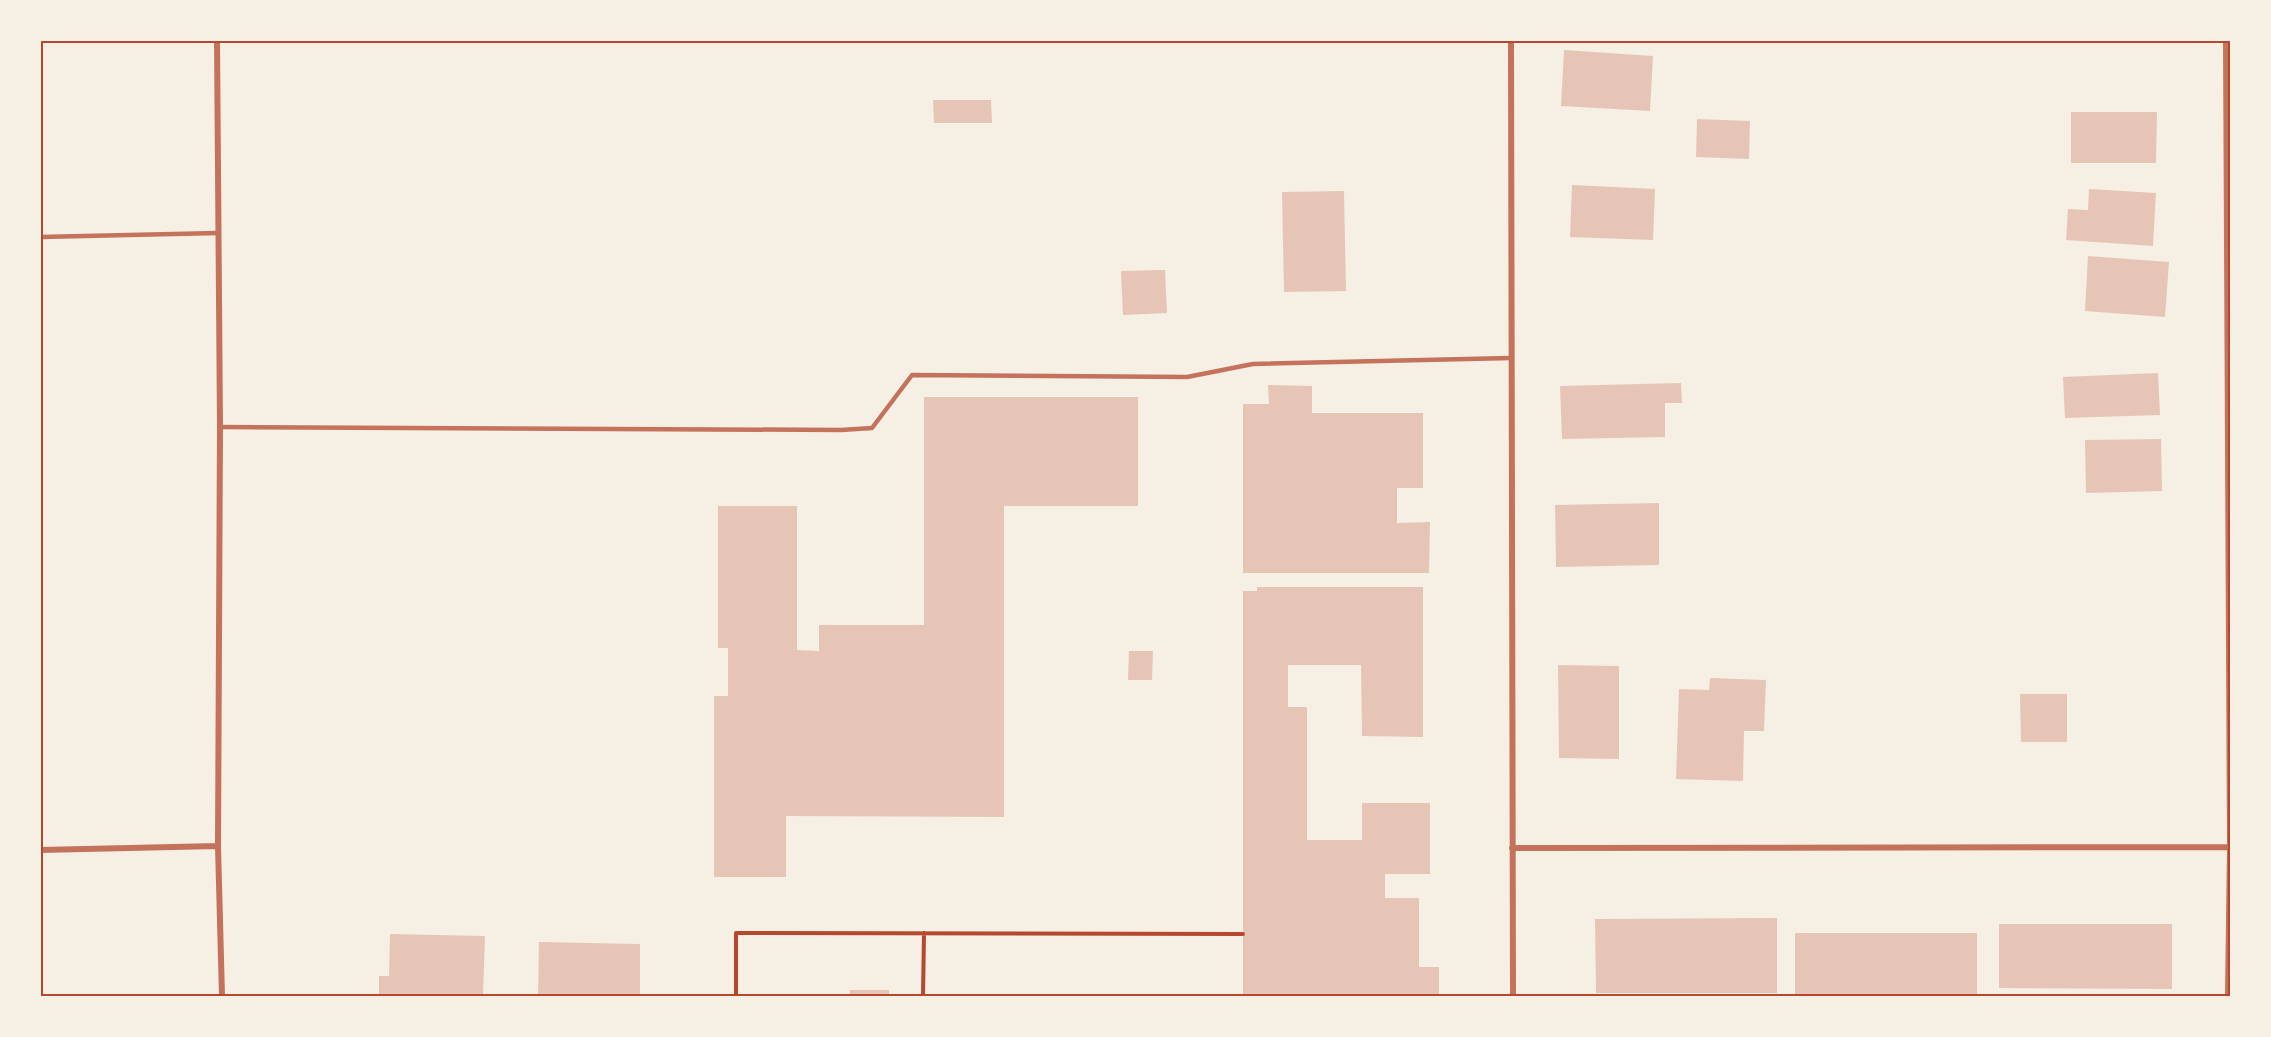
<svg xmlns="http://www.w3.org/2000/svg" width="2271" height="1037" font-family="Manrope,sans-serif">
	<rect width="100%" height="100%" fill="#f6efe4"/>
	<path fill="#e6c5b7" d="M1564,50L1653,56L1650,111L1561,106Z
		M933,100H991L992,123H934Z
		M2071,112H2157L2156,163H2071Z
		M1697,119L1750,121L1749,159L1696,157Z
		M1572,185L1655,189L1653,240L1570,237Z
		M2089,189L2156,193L2153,246L2066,240L2068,209L2088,210Z
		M1344,191L1346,291L1284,292L1282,192Z
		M2088,256L2169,262L2165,317L2085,311Z
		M1165,270L1167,313L1123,315L1121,271Z
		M2158,373L2160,415L2065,418L2063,377Z
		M1681,383L1682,403H1665V437L1562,439L1560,386Z
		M1268,385L1312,386V413H1423V488H1397V523L1430,522L1429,573H1243V404H1269Z
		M924,397H1138V506H1004V817L786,816V877H714V696H728V648H718V506H797V650L819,651V625H924Z
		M2161,439L2162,491L2086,493L2085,440Z
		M1659,503V565L1556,567L1555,505Z
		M1257,587H1423V737L1362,736L1361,665H1288V707H1307V840H1362V803H1430V874H1385V898H1419V967H1439V996H1243V591H1257Z
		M1129,651H1153L1152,680H1128Z
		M1558,665L1619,666V759L1559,758Z
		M1710,678L1766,680L1764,731H1744L1743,781L1676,779L1679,689L1709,690Z
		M2020,694H2067V742H2021Z
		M1777,918V993H1596L1595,919Z
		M1999,924H2172V989L1999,988Z
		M1795,933H1977V996H1795Z
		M390,934L485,936L483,996H379V976H389Z
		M539,942L640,944V996H538Z
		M850,990H889V996H850Z"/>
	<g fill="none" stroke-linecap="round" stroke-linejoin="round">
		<path stroke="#b5482f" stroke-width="4" d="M736,996V933L1243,934
			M923,996L924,933"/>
		<path stroke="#c5725c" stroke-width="4.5" d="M40,237L218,233
			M220,427L841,430L872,428L912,375L1187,377L1253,364L1511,358"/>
		<path stroke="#c5725c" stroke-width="6" d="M217,40L220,427L218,846L222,996
			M1511,40L1513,996
			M2226,40L2230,847L2228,996
			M1512,848L2230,847
			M40,850L218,846"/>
	</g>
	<rect width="2271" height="1037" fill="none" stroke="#f6efe4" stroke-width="84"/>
	<rect x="42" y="42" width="2187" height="953" fill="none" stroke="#b5482f" stroke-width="2"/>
</svg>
